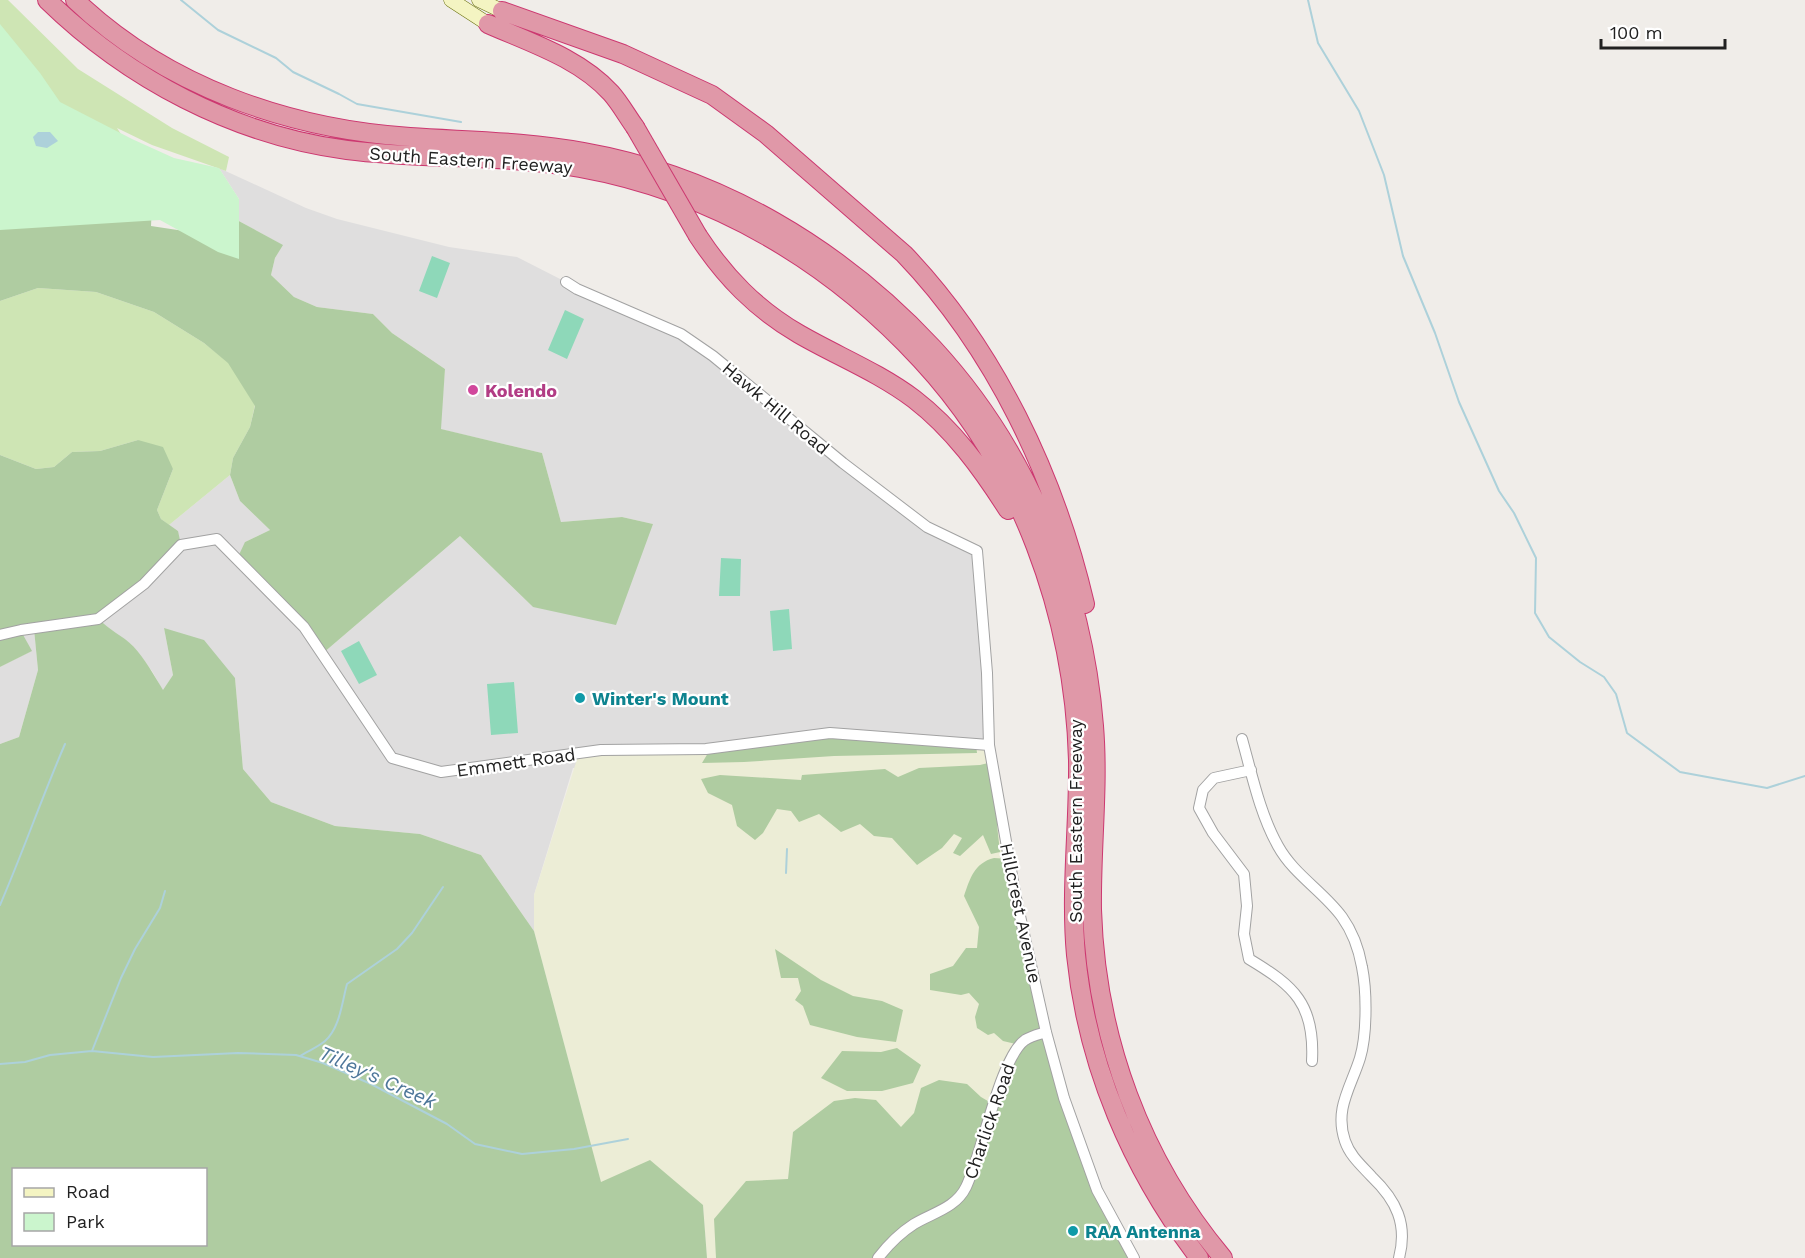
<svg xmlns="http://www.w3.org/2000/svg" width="1805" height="1258" font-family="'Work Sans',sans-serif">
	<rect width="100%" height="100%" fill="#f0ede9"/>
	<path fill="#dfdede" d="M219,168L306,208L337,219L449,247L517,257L566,282L681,334L927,527L977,551L989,745L573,768L534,895V931L481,855L420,834L335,826L271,802L243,769L235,678L164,628L173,675L163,691L152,671L132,645L107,628L98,619L178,531L169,525L230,475L240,501L270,530L245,542L322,654L460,536L533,607L653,524L622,517L561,522L542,453L440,429L445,369L392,333L373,314L317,307L294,297L271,275L275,258L282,245L239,221V199Z
		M34,628L38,670L19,737L0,744V667L31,651L21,630Z"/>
	<path fill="#ecedd6" d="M989,745L1046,1032L998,1108L878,1258H707L703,1205L601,1183L534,931V895L579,753Z"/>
	<path fill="#cee5b4" d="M0,0H8L78,69L172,128L229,157L226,171L152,145L117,128L126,142L0,145Z
		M38,288L96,292L154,312L204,343L229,363L255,405L250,427L233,458L230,475L169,525L161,519L157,510L173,469L138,440L100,451L72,452L54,467L36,469L0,455V301Z"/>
	<path fill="#afcca1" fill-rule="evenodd" d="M0,145L153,184L151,226L204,234L237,220L283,245L275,258L271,275L294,297L317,307L373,314L392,333L445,369L441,429L542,453L561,522L622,517L653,524L616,625L533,607L460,536L322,654L237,559L245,542L270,530L240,501L230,475L233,458L250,427L255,406L228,363L204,343L154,312L96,292L38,288L0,301Z
		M138,440L163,447L173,469L157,510L161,519L178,531L181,545L99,619C109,630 123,636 133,646C145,659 154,675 163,690L173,675L164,628L204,640L235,678L243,769L271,802L335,826L420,834L481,855L534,931L601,1182L650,1160L703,1205L707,1258H0V744L19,737L38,670L34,629L21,631L32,651L0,667V455L36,469L54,467L72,452L100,451ZM14,1170H206V1244H14Z
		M830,733L976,745L977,753L834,756L744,762L702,763L711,748Z
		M992,762L1003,823L997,825L1000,852L991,854L983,835L960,856L953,853L962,838L954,834L942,848L917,865L892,838L874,836L860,824L841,832L819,814L799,822L791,811L777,809L763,833L755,840L737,826L732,805L708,793L701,779L720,775L801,780L802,775L885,769L898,777L919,768L980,765Z
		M994,858L1009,859L1046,1032L1097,1190L1134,1258H716L714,1219L746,1181L788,1179L793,1132L834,1101L855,1098L876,1100L901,1127L914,1113L921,1088L939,1080L967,1084L981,1097L998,1107L1016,1050L1020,1045L1003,1041L994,1033L988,1035L977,1028L975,1017L979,1004L969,993L961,995L930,990V974L953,966L966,948H977L979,927L964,896C970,879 974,863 994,858Z
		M775,949L821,980L853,996L882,1001L903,1010L896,1042L857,1037L810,1025L803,1006L795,1000L801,991L798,978H781Z
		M897,1048L921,1065L913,1083L882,1091H847L821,1078L842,1051L881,1052Z"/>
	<path fill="#cbf5cd" d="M0,24L40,73L60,102L132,139L174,158L219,168L239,199V259L218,252L160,220L0,230Z"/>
	<path fill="#8ed8b9" d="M432,256L450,263L437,298L419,291Z
		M565,310L584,319L567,359L548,350Z
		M721,558L741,559L740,596H719Z
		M789,609L792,649L773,651L770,611Z
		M359,641L377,675L359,684L341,651Z
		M514,682L518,733L491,735L487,684Z"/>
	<path fill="#add1da" d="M38,132H50L58,141L47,148L36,146L33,137Z"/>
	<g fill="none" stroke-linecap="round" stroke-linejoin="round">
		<path stroke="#add1da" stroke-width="2" d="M181,0L218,30L276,58L293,72L339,94L357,104L461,122
			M1308,0L1318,43L1359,111L1384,175L1403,256L1435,333L1459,402L1499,491L1514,513L1536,558L1535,613L1549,637L1580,662L1604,677L1616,694L1627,733L1680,772L1767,788L1805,776
			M786,873L787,849
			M0,905C23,852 42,797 65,744
			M92,1051L121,978L135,949L160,908L165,891
			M300,1056C308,1051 318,1047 325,1041C340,1028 342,1002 347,984L397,949L412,933L443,887
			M0,1064L25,1062L50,1055L92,1051L153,1057L238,1053L296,1055L323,1063L371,1084L447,1124L475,1144L522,1154L574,1149L628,1139"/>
		<defs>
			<path id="minor" d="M566,282L577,289L681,334L713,356L843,463L927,527L977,551L987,673L989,745L1016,898L1046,1032L1064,1098L1097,1190L1134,1258
				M0,635L21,630L98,619L144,584L181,545L217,539L304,627L392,758L441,772L601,750L706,749L830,733L989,745
				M1242,739C1252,775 1260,814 1278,846C1294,875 1323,891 1342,917C1352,931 1359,950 1362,967C1367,992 1367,1035 1360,1058C1351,1087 1334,1109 1345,1141C1350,1156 1362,1166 1372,1177C1396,1200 1408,1224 1399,1258
				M1251,770L1214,778L1203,790L1199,808L1213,833L1244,874L1247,906L1244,934L1249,959C1294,986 1315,1004 1312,1061
				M878,1258C888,1245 900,1233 914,1224C932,1213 956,1208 966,1187C982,1154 1000,1058 1025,1040C1031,1036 1040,1034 1046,1032"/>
			<path id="secondary" d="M451,0L488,24
				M479,0L502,11"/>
			<path id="motorway" d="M47,0C128,79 234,135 347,150C424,160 503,154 580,168C713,192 830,261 921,360C1021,468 1074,615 1078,760C1079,825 1070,890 1076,955C1087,1066 1132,1170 1199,1258
				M75,0C165,86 288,129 410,137C468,141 526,141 584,152C719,176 840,248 933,348C1028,451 1083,587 1094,726C1099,787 1091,849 1092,910C1096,1038 1141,1160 1223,1258
				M502,11L623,54L712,95L766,134L904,254C995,349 1055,476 1085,604
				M488,24C531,43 579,58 611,93C620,103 627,116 635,127
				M698,236C725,277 756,309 799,334C837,356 878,372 914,399C953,429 982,469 1008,510"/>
		</defs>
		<use href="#minor" stroke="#a2a2a2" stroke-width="12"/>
		<use href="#secondary" stroke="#6a710f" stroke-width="15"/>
		<use href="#motorway" stroke="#cc3870" stroke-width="20"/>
		<use href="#minor" stroke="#fff" stroke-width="10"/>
		<use href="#secondary" stroke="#f4f4c2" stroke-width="14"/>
		<use href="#motorway" stroke="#e098a8" stroke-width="18"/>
		<defs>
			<path id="motorway-bridge" d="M635,127L698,236"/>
		</defs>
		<use href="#motorway-bridge" stroke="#cc3870" stroke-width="20" stroke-linecap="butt"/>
		<use href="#motorway-bridge" stroke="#e098a8" stroke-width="18"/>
	</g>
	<circle fill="#d1479c" stroke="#fff" stroke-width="2" cx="473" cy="390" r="6"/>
	<g fill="#0f9aa8" stroke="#fff" stroke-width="2">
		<circle cx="580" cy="698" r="6"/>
		<circle cx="1073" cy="1231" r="6"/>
	</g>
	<g text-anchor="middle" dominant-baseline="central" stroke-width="4.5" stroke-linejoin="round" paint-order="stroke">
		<g font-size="18" fill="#212121" stroke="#fff">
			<text transform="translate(471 160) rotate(4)">South Eastern Freeway</text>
			<text transform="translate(776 408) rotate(40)">Hawk Hill Road</text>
			<text transform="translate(516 762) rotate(-8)">Emmett Road</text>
			<text transform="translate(1075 821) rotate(-90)">South Eastern Freeway</text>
			<text transform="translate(1021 913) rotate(78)">Hillcrest Avenue</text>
			<text transform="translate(989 1121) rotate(-71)">Charlick Road</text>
		</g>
		<g font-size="18" font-weight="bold" fill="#b23c85" stroke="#fff" text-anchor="start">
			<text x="485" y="390">Kolendo</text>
		</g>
		<g font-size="18" font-weight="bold" fill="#0d838f" stroke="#fff" text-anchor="start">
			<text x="592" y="698">Winter's Mount</text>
			<text x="1085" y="1231">RAA Antenna</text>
		</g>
		<g font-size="20" font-style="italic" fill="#4e779a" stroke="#fff">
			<text transform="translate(378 1077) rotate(24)">Tilley's Creek</text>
		</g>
	</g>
	<rect x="12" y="1168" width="195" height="78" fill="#ffffff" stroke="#a6a6a6" stroke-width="1.5"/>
	<rect x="24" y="1188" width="30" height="9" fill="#f4f4c2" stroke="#a6a6a6" stroke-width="1.5"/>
	<text x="66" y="1198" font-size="18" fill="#212121">Road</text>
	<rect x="24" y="1213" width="30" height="18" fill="#cbf5cd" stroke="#a6a6a6" stroke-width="1.5"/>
	<text x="66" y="1228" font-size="18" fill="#212121">Park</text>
	<path d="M1601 39v9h124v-9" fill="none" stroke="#212121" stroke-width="3"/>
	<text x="1610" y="39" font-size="18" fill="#212121" stroke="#ffffff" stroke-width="4.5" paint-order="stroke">100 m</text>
</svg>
